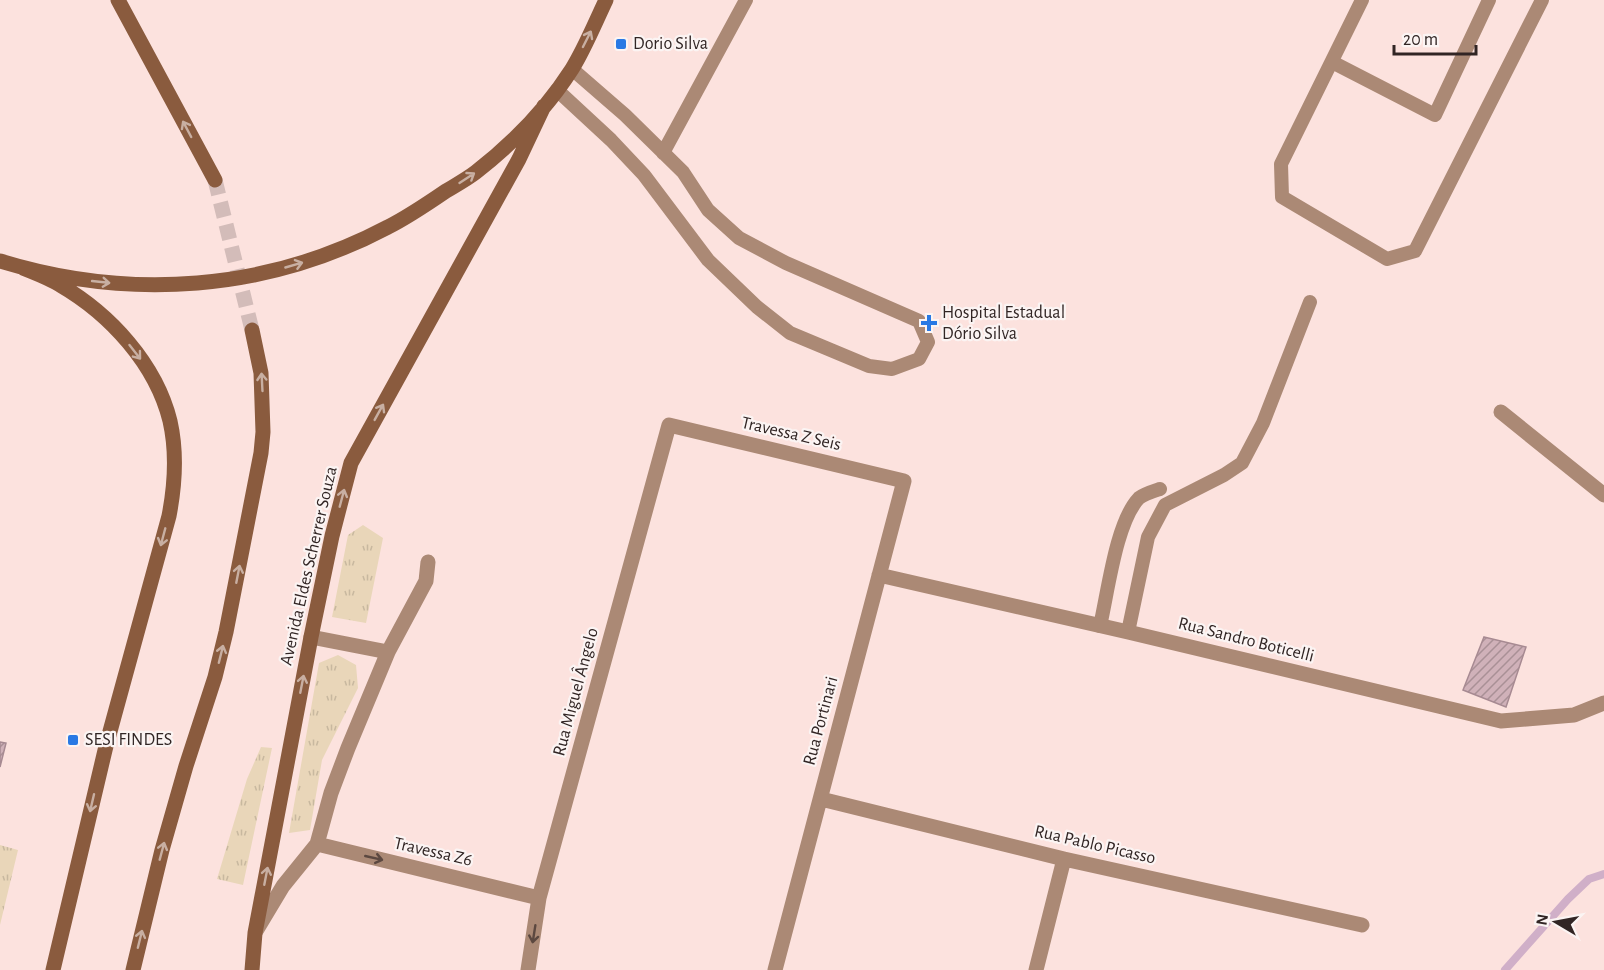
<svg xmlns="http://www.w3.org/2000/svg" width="1604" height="970" font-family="'Alegreya Sans',sans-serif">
	<defs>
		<pattern id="grass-tufts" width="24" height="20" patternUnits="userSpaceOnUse" patternTransform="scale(1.5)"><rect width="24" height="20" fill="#e9d6b9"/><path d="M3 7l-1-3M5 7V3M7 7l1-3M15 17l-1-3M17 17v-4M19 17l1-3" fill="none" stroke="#c8b89f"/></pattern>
		<pattern id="building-hatch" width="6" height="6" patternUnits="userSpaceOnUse" patternTransform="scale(1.5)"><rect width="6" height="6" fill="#d0b1b9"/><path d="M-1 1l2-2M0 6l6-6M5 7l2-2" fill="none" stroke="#a99096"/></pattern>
	</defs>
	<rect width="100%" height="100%" fill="#fce2de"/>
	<path fill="url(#grass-tufts)" d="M363,525L383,538L366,623L332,617L348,535Z
		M338,655L356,665L358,688L322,760L310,830L289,833L319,663Z
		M261,747L272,748L243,885L217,879L247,779Z
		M0,845L18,850L0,925Z"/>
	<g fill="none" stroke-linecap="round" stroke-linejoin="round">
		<path stroke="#d0afc8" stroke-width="8" d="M1505,970L1568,899L1589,879L1604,874"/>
	</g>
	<path fill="url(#building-hatch)" stroke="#a78a92" stroke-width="1.5" d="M1484,637L1526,647L1506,707L1463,690Z
		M0,742L6,743L0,767Z"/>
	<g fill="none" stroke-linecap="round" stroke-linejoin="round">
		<path stroke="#d3bcb9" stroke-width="15" stroke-dasharray="15 8" stroke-linecap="butt" d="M215,180L252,330"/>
		<path stroke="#ab8975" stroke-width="14" d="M1362,0L1281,164L1282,197L1387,259L1415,251L1542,0
			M1332,62L1435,115L1489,0
			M557,90L611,140L644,175L708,260L757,307L790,333L869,366L892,369L919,359L928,342L919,321L786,263L739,238L708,210L683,172L625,115L572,69
			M663,153L746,0
			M1100,626C1108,592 1116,522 1139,498C1144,494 1154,491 1160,489
			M1128,632L1148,537L1165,505L1224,475L1242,463L1263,423L1310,302"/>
		<path stroke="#ab8975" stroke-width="15" d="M1501,412L1604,495
			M879,575L1128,632L1501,721L1574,715L1604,703
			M311,637L388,652
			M821,799L1064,859L1362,925
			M317,844L539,898
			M256,931L283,886L317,844L331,793L348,748L388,652L426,581L428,562
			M528,970L539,898L669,425L904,481L775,970
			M1036,970L1064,859"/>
		<path stroke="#8a5b3e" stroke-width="15" d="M118,0L215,180
			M0,261C130,301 267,291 388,227C408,217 427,204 446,191C456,185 467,179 476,172C512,144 547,108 572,69C585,48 595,23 606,0
			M23,268C35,273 49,278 60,285C110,314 156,364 170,421C177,452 175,485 169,516L106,746L53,970
			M133,970L162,850L186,766L215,677L226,632L261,453L263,432L261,373L252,330
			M252,970L255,933L311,637L332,536L351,463L519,159L544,106"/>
	</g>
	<defs><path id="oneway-shaft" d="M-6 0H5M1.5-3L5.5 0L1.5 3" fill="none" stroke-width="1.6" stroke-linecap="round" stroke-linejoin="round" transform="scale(1.5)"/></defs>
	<g stroke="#c8afa2">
		<use href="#oneway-shaft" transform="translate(587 39) rotate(-63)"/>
		<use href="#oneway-shaft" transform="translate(187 129) rotate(-118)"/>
		<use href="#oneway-shaft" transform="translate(467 178) rotate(-33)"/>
		<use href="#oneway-shaft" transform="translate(294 265) rotate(-16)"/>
		<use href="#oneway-shaft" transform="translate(101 282) rotate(6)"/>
		<use href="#oneway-shaft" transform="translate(135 352) rotate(52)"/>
		<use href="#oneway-shaft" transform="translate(262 382) rotate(-93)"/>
		<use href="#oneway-shaft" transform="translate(379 412) rotate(-61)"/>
		<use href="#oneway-shaft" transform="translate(342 498) rotate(-75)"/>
		<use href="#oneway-shaft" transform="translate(163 537) rotate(105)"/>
		<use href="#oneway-shaft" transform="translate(238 574) rotate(-79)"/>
		<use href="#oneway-shaft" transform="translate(221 654) rotate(-76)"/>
		<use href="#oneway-shaft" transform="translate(302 684) rotate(-79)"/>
		<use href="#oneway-shaft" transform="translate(92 803) rotate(103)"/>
		<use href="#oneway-shaft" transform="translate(162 851) rotate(-75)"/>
		<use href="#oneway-shaft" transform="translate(266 876) rotate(-79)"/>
		<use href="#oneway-shaft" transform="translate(140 939) rotate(-76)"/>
	</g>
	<g stroke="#5c4840">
		<use href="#oneway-shaft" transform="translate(374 858) rotate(13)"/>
		<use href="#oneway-shaft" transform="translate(534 934) rotate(99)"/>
	</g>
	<g fill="#2979e4" stroke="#fbf4f3" stroke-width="2">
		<rect x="615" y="38" width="12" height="12" rx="3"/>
		<path d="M926 314h6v6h6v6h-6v6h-6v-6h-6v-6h6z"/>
		<rect x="67" y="734" width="12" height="12" rx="3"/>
	</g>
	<g text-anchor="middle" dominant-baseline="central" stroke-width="4.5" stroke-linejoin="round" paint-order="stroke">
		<g font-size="18" fill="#312524" stroke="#fbf4f3" text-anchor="start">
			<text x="633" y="44">Dorio Silva</text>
			<text x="942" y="313">Hospital Estadual<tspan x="942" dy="21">Dório Silva</tspan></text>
			<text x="85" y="740">SESI FINDES</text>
		</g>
		<g font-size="18" fill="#312524" stroke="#fbf4f3">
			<text transform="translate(791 434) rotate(13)">Travessa Z Seis</text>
			<text transform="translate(309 566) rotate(-77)">Avenida Eldes Scherrer Souza</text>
			<text transform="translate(1246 640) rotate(14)">Rua Sandro Boticelli</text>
			<text transform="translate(576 692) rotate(-75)">Rua Miguel Ângelo</text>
			<text transform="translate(821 721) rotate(-75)">Rua Portinari</text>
			<text transform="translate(1095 845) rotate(13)">Rua Pablo Picasso</text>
			<text transform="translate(433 852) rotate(13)">Travessa Z6</text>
		</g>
	</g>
	<g transform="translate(1556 922) rotate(280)" stroke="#fbf4f3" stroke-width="4.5" paint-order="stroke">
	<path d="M0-4.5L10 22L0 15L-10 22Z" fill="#312524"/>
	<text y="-9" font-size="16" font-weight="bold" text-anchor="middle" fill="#312524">N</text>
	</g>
	<path d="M1394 45v9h82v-9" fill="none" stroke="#312524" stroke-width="3"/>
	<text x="1403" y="45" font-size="18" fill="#312524" stroke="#fbf4f3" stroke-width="4.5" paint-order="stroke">20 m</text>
</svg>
